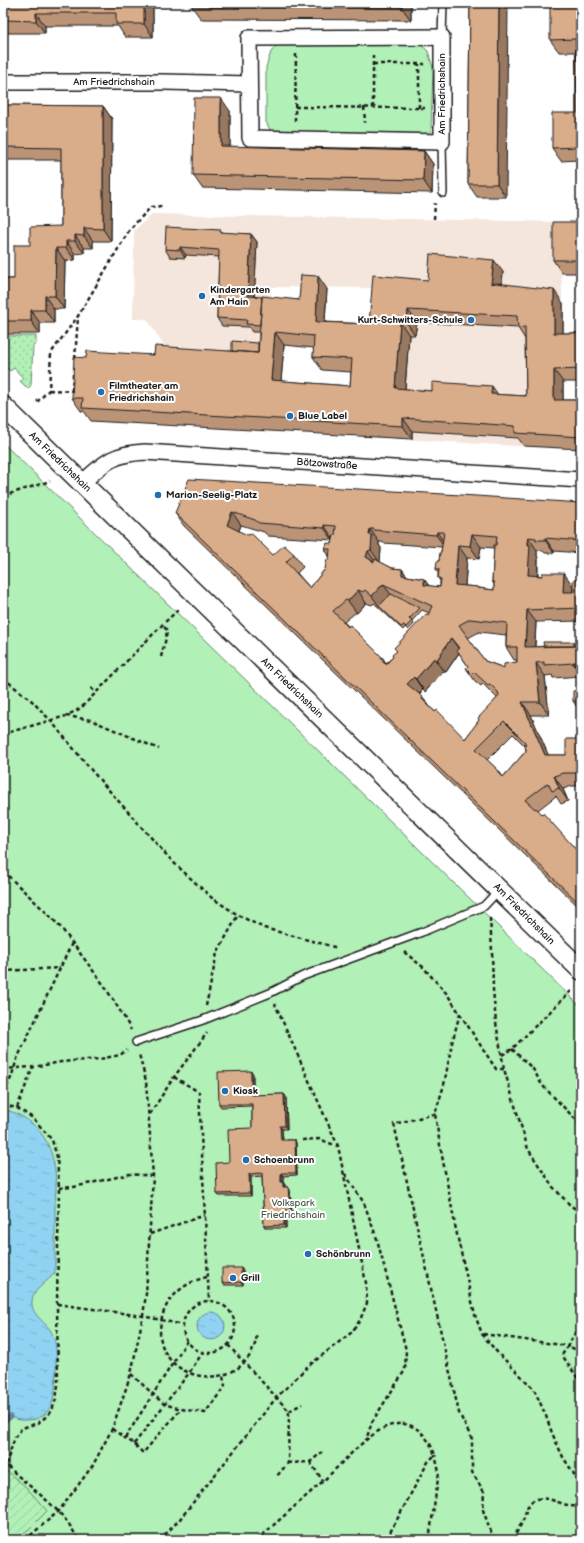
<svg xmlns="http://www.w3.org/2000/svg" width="584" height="1543" font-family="'Balsamiq Sans',sans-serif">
	<defs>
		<pattern id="grass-dots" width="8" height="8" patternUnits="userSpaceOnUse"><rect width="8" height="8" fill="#b1f0b7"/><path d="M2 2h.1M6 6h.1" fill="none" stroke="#98cd9d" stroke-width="1.8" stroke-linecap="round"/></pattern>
		<pattern id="garden-furrows" width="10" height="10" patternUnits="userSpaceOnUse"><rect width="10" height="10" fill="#b1f0b7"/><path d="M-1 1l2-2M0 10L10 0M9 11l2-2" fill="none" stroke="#98cd9d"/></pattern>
		<pattern id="water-ripples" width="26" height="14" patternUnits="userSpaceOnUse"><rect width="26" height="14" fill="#90d2f2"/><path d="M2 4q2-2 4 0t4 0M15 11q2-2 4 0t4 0" fill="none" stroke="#7cb4cf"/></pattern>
	</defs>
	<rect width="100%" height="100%" fill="#fff"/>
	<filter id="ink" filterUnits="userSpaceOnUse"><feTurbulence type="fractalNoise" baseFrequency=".025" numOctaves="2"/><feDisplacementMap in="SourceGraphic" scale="8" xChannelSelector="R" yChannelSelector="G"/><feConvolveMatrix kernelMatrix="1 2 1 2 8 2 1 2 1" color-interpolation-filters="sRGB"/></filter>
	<g filter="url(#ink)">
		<path fill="#f4e6dc" d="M152,214L561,222L564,449L372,437L381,288L271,287L268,361L169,354L147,319H133L134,231Z"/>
		<path fill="url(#grass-dots)" stroke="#66866a" d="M3,336H36V344L33,346L31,385L28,389L20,381L23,378L14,368L10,371L3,364Z"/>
		<path fill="#b1f0b7" stroke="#66866a" d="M283,43L420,44L428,51L433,68L431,131L427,136L271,132L266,122V67L271,52L276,46Z
			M3,443L581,1007V1540H3Z"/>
		<path fill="url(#garden-furrows)" stroke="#66866a" d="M3,1468L26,1487L47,1511L29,1529L14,1540H3Z"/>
		<path fill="url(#water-ripples)" stroke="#62899c" d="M3,1109C42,1119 56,1149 56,1187C56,1193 55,1199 55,1206C55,1228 55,1250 55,1273C48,1281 33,1290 32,1300C30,1317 49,1322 53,1336C58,1348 56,1359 56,1372C55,1393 55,1420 27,1420C17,1421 9,1418 3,1409Z
			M197 1326a14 14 0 1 1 28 0a14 14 0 1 1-28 0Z"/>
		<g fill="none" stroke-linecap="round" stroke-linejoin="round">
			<path stroke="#62899c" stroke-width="5.5" d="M3,1422L10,1417"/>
			<defs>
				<path id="service" d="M442,37L443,3
					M442,142L443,193
					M136,1042L203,1020L270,993L303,976L422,932L484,906L499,890"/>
				<path id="minor" d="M442,37V142L250,138L249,38Z
					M3,82H164L249,84
					M82,483C105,462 112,454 145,452L581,480"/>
				<path id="tertiary" d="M3,406L581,970"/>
			</defs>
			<use href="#service" stroke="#1c1c1c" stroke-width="10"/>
			<use href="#minor" stroke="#1c1c1c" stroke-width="18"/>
			<use href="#tertiary" stroke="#1c1c1c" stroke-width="22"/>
			<path stroke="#1c1c1c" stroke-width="2.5" stroke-dasharray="4 3" stroke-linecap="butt" d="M373,64H425
				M295,107L425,108
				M364,107L365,123
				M373,108V54
				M419,108V64
				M295,121L296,54
				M434,219L435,203
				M75,359L78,317
				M49,390L72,391
				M72,391L73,374
				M37,402L49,390L51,353L78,316L130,229L151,207L162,206
				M3,496L50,481
				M161,657L166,638L167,630L162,625
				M3,678L32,701L51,721L92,771L137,822L172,861L212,898L238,915L264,928L338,948
				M91,688L96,693
				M66,716L91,720L159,749
				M3,734L66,716L81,708L162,625L180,608
				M3,871L49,915L62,929L103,984L124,1017L131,1030
				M490,918L492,951L493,989L496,1023L504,1069L528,1149L553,1187L570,1205L581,1213
				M404,952L423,967L447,994L496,1069H504
				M3,971L60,968
				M206,1006L217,953L238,915
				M460,1013L452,1043L444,1085L435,1114L440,1145L456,1230L475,1315L482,1334L496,1351L534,1389L546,1416L552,1433L563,1457L581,1485
				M512,1049L533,1069L542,1085L581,1125
				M502,1055L512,1049L571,991
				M3,1069L33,1067L61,1062L100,1059L120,1055L127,1050
				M174,1077L199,1092L209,1301
				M3,1093L11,1078L17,1059L72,943
				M3,1105L17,1108L33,1118L52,1140L57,1157L59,1188L57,1304L58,1385L56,1399L52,1410L47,1416L38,1423L22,1428L15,1437L6,1464
				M17,1108L33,1067
				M150,1114L174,1077L207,1033
				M435,1114L394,1124L459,1413L472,1439V1472L484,1492L483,1510L494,1540
				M302,1140L319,1139L337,1146
				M581,1169L578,1177L581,1186
				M345,1174L364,1203L377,1239L406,1350L405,1370L372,1422L366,1440
				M59,1188L74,1187L130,1174L153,1176
				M150,1234L205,1215
				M207,1277C189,1281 171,1293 164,1311C138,1383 249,1403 257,1334
				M183 1327a26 26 0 1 1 52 0a26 26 0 1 1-52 0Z
				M57,1304L143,1316L183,1325
				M483,1334L568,1346L581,1322
				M228,1345L289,1411L288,1463L276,1477
				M581,1352L568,1346L562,1355L581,1383
				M131,1374L164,1404L181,1409
				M289,1411L302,1404
				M112,1429L134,1444L143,1453L181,1409L205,1413L225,1386L223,1376
				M125,1438L187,1341
				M134,1444L189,1373L203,1352
				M3,1461C27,1488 63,1506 78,1540
				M310,1462L323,1481
				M288,1463L310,1462L322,1452
				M25,1540L59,1511L93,1465L112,1429L131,1374L143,1316L146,1294L153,1176L146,1081L139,1054
				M160,1540L180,1519L276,1398L307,1367L352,1332L360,1320L367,1303L366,1283L338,1146L275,1004
				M257,1540C279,1520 301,1501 323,1481C341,1465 370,1430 392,1425C414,1419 428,1436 435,1455L428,1462L386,1540
				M429,1540L439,1472L435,1455
				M513,1540C516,1533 521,1525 524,1518C526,1512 526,1508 530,1503C544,1489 568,1512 581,1505"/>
			<use href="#service" stroke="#fff" stroke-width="7"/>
			<use href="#minor" stroke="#fff" stroke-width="15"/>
			<use href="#tertiary" stroke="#fff" stroke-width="19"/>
		</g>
		<path fill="#bb9477" stroke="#1c1c1c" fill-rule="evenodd" d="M3,3H153V37H125L118,26H45V33H8L3,26Z
			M192,3H411V20L201,19L192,7Z
			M470,3L506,197H477L468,184Z
			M581,3V273H562L553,260L579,222L578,160L561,161L552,148L577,113L576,52H559L550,40L576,5Z
			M3,105L103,106L112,119L111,241H93V248H84V253L75,254V260L65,261L64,309H54V323H40V334H3V279H14L30,245L61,226V160H3Z
			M230,111V147L424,151L433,164L432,193L202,188L193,175Z
			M222,233L251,234L257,242L254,297L299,300L327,289L325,322L369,324L428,280L503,272L502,284L563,303V333H581V382H563V400H581V449L524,446L518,438L412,431V439L91,421L84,411H81L72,398L86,358L232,351L259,344V332H252L249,327L222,326L217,318L219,257L186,255L185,258L170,257L165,249ZM417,322L518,328L525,339L526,396L432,391L405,389L409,335H415ZM284,345L314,348L313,357L322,370L351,372L350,386L281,381Z
			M581,503V553L554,551V553H545L543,551L537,550V556L538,558V575L573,586L581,579V621L536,622L535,647L544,646L574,642L576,646H581V676L553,678L552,675L545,676L549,715H531L548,755H566L578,739L579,740H581V786H572L563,789L568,801L561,804L556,796L538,810L581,855V909L184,526L175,513ZM241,525L264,532L268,536L333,540V538L332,544L325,549L329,556V560L325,569L310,588L297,573L303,567L294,554L273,555L239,531ZM379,542H382L383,543L442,547L439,561L436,569L438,572V578L440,581V587L429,586L424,579L407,576L402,569L392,568L380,562L381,548L379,545ZM481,547L494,548L492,582L494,584V590L479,588L478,587L465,586L467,558L479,559ZM366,603L372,605L374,603L403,630L405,627L408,630L414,624L412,621L422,610L429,613L428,615L394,648L397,651L393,657L386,663L382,657L344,622L355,613H357ZM479,632L506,635V647L514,660H517V662L504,668L485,661L468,638ZM459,653L468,666L466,668L475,681L481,686L483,684L497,698L465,739L430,707L423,697L419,694L423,690L425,692L443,671L446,672ZM513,734L525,746L526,751L503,777L499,771L487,760Z
			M581,690V713L573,701Z
			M251,1071L253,1074V1095L284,1094L286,1097L287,1129H282L283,1140H295L296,1143L297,1175L283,1176V1182L285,1185V1187H288L290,1190L292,1213H286V1228H266L264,1226L262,1176L251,1177V1196H219L217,1194L229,1162L252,1128V1106L221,1107L219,1104Z
			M243,1270V1285H224L222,1283Z"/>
		<path fill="#987861" stroke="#1c1c1c" d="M144,3H153V37L144,24Z
			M402,3H411V20L402,8Z
			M499,3H508L506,197L497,184Z
			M36,13L45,26V33L36,21Z
			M221,98L230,111V159L221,146Z
			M103,106L112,119L111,241L103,229Z
			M424,151L433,164L432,193L423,180Z
			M84,228L93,241V248L84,236Z
			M251,234L257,242L254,304L248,296Z
			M75,235L84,248V253L75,241Z
			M66,241L75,254V260L66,248Z
			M180,247L186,255L185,258L180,250Z
			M56,248L65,261L64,309L55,296Z
			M494,260L503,272L500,297L491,284Z
			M318,276L327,289L324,334L316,322Z
			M554,290L563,303V346L554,333Z
			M45,296L54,309V323L45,310Z
			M31,310L40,323V334L31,321Z
			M408,310L417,322L415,335L407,323Z
			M400,322L409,335L404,401L395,388Z
			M275,332L284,345L280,393L271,380Z
			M554,370L563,382V413L554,400Z
			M492,386L501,399L491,394Z
			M403,418L412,431V439L403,426Z
			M232,512L241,525L236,538L227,525Z
			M324,525L333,538V540L324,528Z
			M370,529L379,542V545L381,548L380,563L371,550L369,535Z
			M437,532L445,544V547L436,535Z
			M472,534L481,547L479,559L470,546Z
			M528,537L537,550V556L538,558L537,588L528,575Z
			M545,538L554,551V553L545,540Z
			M458,545L467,558L464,598L455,585Z
			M368,551L377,564L366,557Z
			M402,569L411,582L402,575Z
			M564,573L573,586L572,605L563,592Z
			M424,579L433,591L424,585Z
			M383,584L392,596L379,606L372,596Z
			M358,590L366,603L357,613L348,601Z
			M527,610L536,622L534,660L525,647Z
			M451,638L460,651L446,672L437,660Z
			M382,657L391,670L381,659Z
			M434,658L443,671L425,692L416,679Z
			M573,662L581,674V676L573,663Z
			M536,663L545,676L549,715L540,702Z
			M414,677L423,690L416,697L407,684Z
			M423,697L432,710L422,699Z
			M522,702L531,715L554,768L545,755Z
			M578,770L581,774V777L578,773Z
			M554,776L563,789L568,801L559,788Z
			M251,1071L253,1074V1098L251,1095Z
			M284,1094L286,1097L287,1129L285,1126Z
			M280,1126L282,1129L283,1143L281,1140Z
			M295,1140L296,1143L297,1175L296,1173Z
			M281,1173L283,1176V1185L281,1182Z
			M249,1174L251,1177V1196L250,1193Z
			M283,1182L285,1185V1190L283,1187Z
			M288,1187L290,1190L292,1213L290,1210Z
			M284,1210L286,1213V1228L284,1225Z
			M241,1268L243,1270V1285L241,1282Z"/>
		<path fill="#d9ac8a" stroke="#1c1c1c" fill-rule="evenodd" d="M3,3H144V24H116V13H36V21L3,20Z
			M192,3H402V8L192,7Z
			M470,3H499L497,184H468Z
			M576,3H581V260H553V222H579L578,147L552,148V113H577L576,39L550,40V5H576Z
			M194,98H221V146L424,151L423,180L193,175Z
			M3,105L103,106V229L84,228V236L75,235V241H66V248H56L55,296H45V310H31V321H3V279H14V245H30V227L61,226V148L3,147Z
			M166,227L221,230L220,232L251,234L248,296L262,297L260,325L246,324L247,320L217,318L219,250L180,247V250L165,249Z
			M430,254L494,260L491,284L496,283L554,290V333H581V369L554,370V400H581V437L515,433V426L403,418V426L82,408L83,398H72L74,357L86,358L87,351L154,355L155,346L258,353L262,296L299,300L301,275L318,276L316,322L369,324L373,275L428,280ZM408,310L517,316L518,328L525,327L526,396L491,394L492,386L432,382V391L395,388L400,322L407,323ZM275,332L314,336L313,357L352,359L350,386L271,380Z
			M232,341L258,343V353L232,351Z
			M189,479L461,495L581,503V541L545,538V540H536V538L528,537V545H530L528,575L542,576V573H564L563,592H573V580L581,579V608L527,610L525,647L581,646V663L573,662V663L544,665V662L536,663L540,702H522L545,755H566V739H578V740H581V770H578V773H563L554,776L559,788L552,791L548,783L525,800L535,809L536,808L542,814L543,813L581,855V905L175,513ZM232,512L255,520L259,523L324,528V525L336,526L335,535H334L332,544L327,543L325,549H330L329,560L327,559L325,569L310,588L286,562L294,554L284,545L273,555L252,534L247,535L227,525ZM370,529H374V530L436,535L437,532H444L441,552H440L439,561H437L436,569H439L438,578L441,579L440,587L424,585V579L402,575V569L392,568L375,559L374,562L366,557L368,551L371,550L372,535H369ZM472,534L497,536L496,545H494L492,582H494V590L478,588V587L455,585L458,545L470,546ZM383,584L432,606L428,615L426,614L394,648L397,651L392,655L393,657L386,664L381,659L382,657L350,625L348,627L333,611L346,600L348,601L358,590L363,592L365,590L372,596ZM470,619L507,623L506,647H517V662L504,664V668L485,661L459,625ZM451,638L459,648L457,650L468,666L466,668L472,674L474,672L488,685L490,684L498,692L499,696L478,718L479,720L465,739L437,710L435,712L422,699L423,697L407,684L414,677L416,679L434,658L437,660ZM504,721L525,742L526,751L503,777L498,772L499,771L476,749Z
			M391,594L420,608L409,619L412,621L406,627L404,625L401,627L379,606Z
			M543,642H574V646H544Z
			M581,690V701H573V691Z
			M251,1071V1095L284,1094L285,1126H280L281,1140H295L296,1173H281V1182H283V1187H288L290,1210H284V1225L264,1226L262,1173L249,1174L250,1193L217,1194L216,1163L229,1162L228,1129L252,1128V1104H219L218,1072Z
			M222,1268H241V1282L222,1283Z"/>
	</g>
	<g fill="#1f6fb2" stroke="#fff" stroke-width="1.5">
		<circle cx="202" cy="296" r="4"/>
		<circle cx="471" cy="320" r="4"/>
		<circle cx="101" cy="392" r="4"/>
		<circle cx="290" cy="416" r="4"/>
		<circle cx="158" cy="495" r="4"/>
		<circle cx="225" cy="1091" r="4"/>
		<circle cx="246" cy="1160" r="4"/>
		<circle cx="308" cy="1254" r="4"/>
		<circle cx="233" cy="1278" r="4"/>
	</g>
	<g text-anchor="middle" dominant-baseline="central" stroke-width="4" stroke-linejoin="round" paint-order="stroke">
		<g font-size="10" fill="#1c1c1c" stroke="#fff">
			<text x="114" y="82">Am Friedrichshain</text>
			<text transform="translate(442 94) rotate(-90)">Am Friedrichshain</text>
			<text transform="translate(60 462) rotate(44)">Am Friedrichshain</text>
			<text transform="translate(327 464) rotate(4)">Bötzowstraße</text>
			<text transform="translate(292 688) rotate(44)">Am Friedrichshain</text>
			<text transform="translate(524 914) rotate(45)">Am Friedrichshain</text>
		</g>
		<g font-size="10" font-weight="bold" fill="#1c1c1c" stroke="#fff" text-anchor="start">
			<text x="210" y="290">Kindergarten<tspan x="210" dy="12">Am Hain</tspan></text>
			<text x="463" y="320" text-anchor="end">Kurt-Schwitters-Schule</text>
			<text x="109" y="386">Filmtheater am<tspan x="109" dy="12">Friedrichshain</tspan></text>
			<text x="298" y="416">Blue Label</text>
			<text x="166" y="495">Marion-Seelig-Platz</text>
			<text x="233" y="1091">Kiosk</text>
			<text x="254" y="1160">Schoenbrunn</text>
			<text x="316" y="1254">Schönbrunn</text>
			<text x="241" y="1278">Grill</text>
		</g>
		<g font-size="10" fill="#495c4a" stroke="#fff">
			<text x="293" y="1203">Volkspark<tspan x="293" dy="12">Friedrichshain</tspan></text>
		</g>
	</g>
	<rect width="584" height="1543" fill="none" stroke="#fff" stroke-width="16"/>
	<rect x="8" y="8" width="568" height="1527" fill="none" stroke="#1c1c1c" stroke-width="1.5" filter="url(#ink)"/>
</svg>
